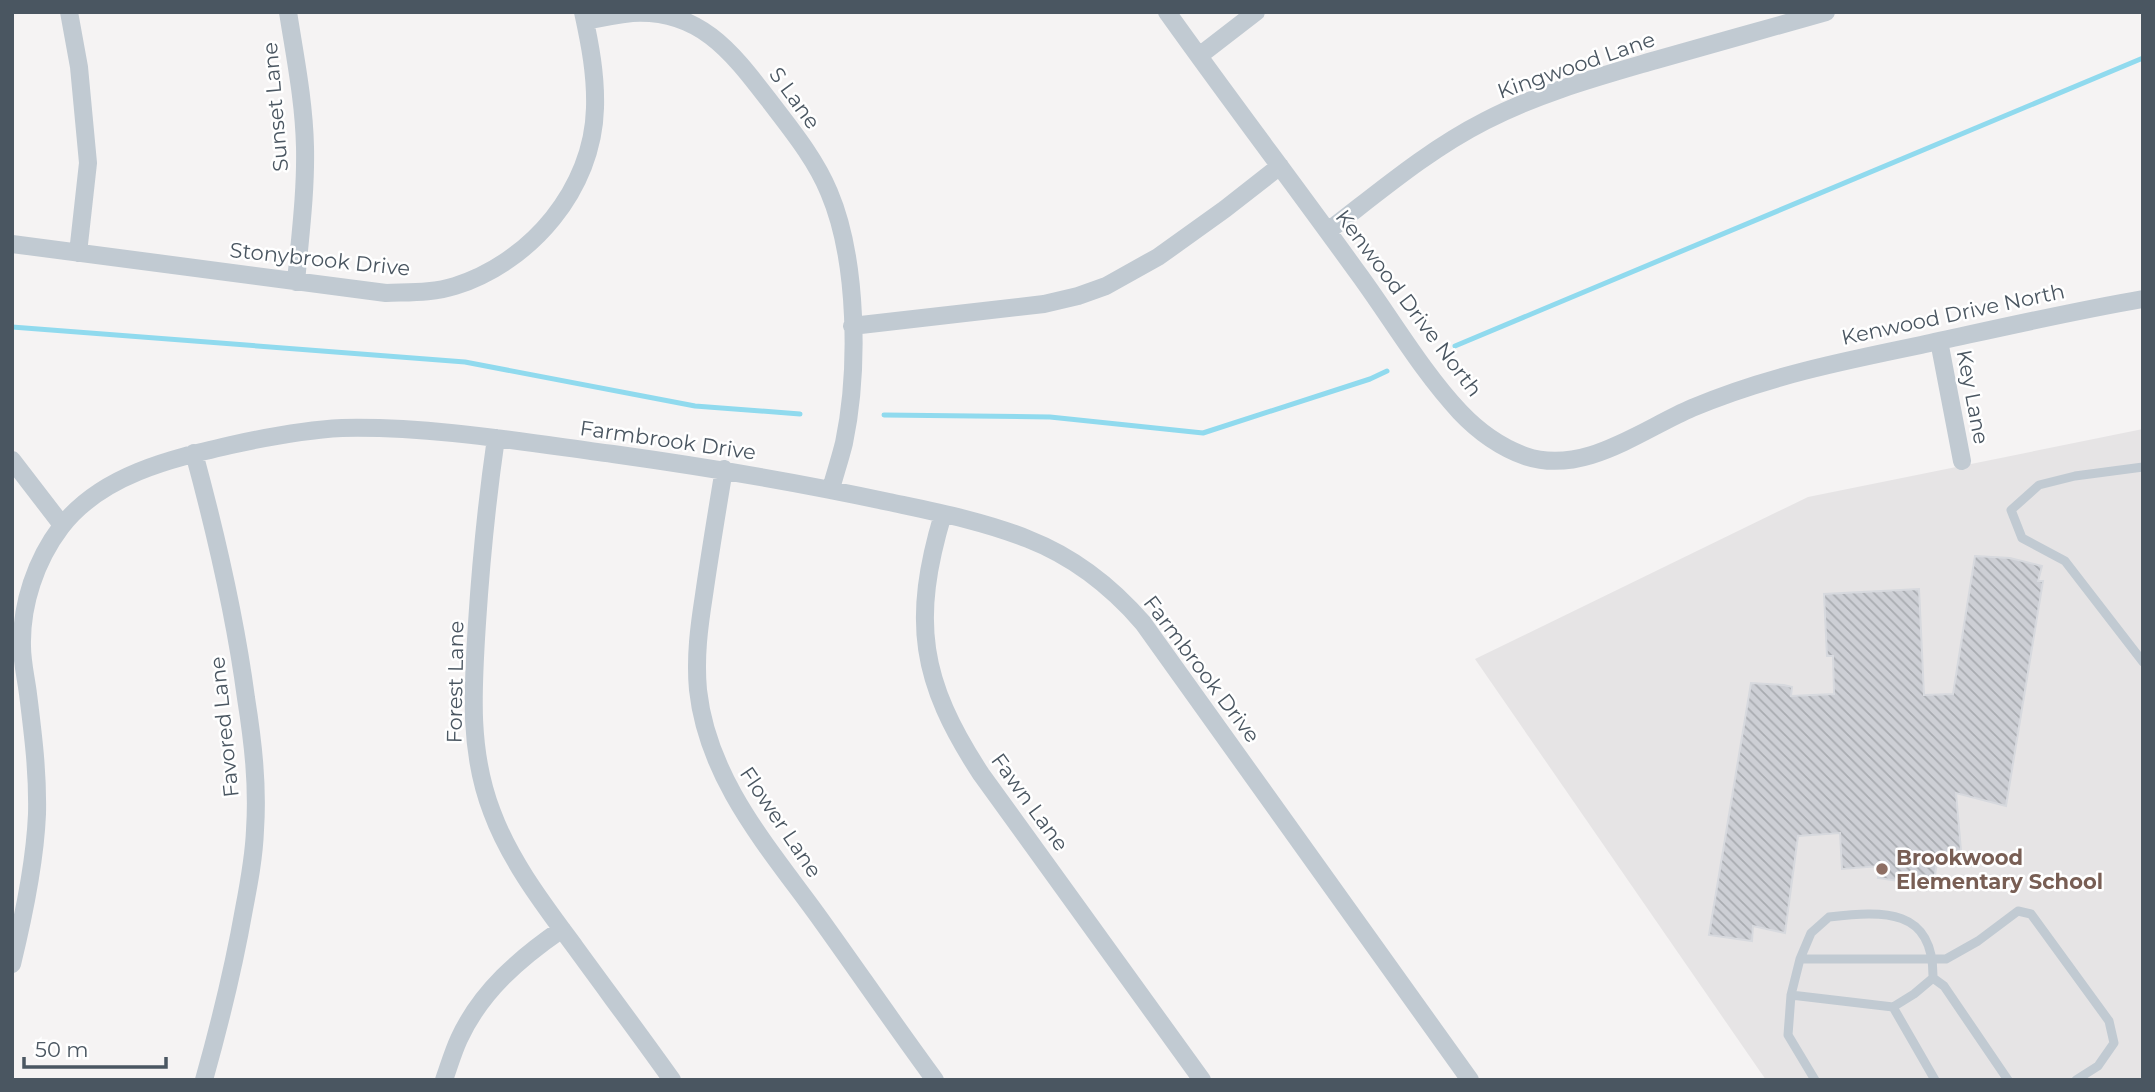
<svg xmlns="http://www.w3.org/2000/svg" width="2155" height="1092" font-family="Montserrat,sans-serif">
	<defs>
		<pattern id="building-back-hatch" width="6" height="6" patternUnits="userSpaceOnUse" patternTransform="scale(1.75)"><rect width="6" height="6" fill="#cdcfd5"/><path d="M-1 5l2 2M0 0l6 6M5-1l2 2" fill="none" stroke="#a8abb0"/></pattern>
	</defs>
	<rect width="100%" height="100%" fill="#f5f3f3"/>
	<path fill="#e6e4e5" d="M2143,429V1080H1766L1475,659L1808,497Z"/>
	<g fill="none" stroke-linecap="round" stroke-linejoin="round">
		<path stroke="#90daee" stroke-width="5" d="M12,327L465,362L695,406L800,414
			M1455,346L2143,58
			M884,415L1050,417L1203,433L1370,379L1387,371"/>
	</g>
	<path fill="url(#building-back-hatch)" stroke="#d7d9de" stroke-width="2" d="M1975,556L2010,558L2042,566L2038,581H2043L2006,806L1956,793L1962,862L1937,863L1933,886L1878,878L1880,866L1842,869L1840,833L1798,836L1785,933L1753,926L1752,941L1709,935L1751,683L1784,685L1792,687L1791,696L1834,694L1833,656H1827L1824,594L1919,589L1924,695L1953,694Z"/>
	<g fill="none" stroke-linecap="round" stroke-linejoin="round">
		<path stroke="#c1cad2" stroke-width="9" d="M2143,467L2075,476L2039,485L2011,510L2022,538L2065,561L2143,662
			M1800,959H1946L1978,941L2018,911L2031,914L2109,1021L2114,1043L2098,1066L2076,1080
			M1933,978L1944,986L2008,1080
			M1791,995L1893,1007L1914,994L1933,978C1934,907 1883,911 1829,917L1811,933L1800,959L1791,995L1788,1035L1815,1080
			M1893,1007L1935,1080"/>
		<path stroke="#c1cad2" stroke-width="18" d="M69,12L79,67L88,163L78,253
			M288,12C295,57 304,101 305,147C306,192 300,237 296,282
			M1167,12C1229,99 1293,183 1355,269C1390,316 1420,369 1460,412C1478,431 1500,447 1525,456C1583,476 1641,430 1692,408C1765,377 1843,361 1921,345C1995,329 2068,312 2143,299
			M585,21C600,18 616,15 632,13C699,9 731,51 768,99C790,128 815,158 829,192C858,260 859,371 844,443C840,459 835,474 831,489
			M1199,56L1256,12
			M1328,231C1379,192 1428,150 1485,121C1539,93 1598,77 1656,60C1713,44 1769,28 1826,12
			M12,244L386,293C409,292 433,293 455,286C531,262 593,189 595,108C596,75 590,44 583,12
			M852,326L1044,304L1078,296L1106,286L1158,257L1225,209L1280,166
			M1939,341L1962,461
			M496,438C487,500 481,561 477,623C473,687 468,750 492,812C510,861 544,905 575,947C607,991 640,1035 672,1080
			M194,453C216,534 235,615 246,698C253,742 258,785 255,830C254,857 249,883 244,909C234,966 220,1023 204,1080
			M12,460L62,525
			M724,469C717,511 710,553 704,595C699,627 695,657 698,690C708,781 770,849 821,920C859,973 896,1027 935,1080
			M943,514C911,621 920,681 981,774L1202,1080
			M12,964C24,915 35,863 37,814C38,773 33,734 28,694C26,678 22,662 22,646C21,604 36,560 61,527C101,475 170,459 231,445C267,437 304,430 342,428C432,426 523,442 613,454C706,467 797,482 889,502C936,512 983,521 1028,539C1074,557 1111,586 1143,623L1470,1080
			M444,1080C449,1066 453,1052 459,1039C481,991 520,958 562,929"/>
	</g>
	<circle fill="#8d6e63" stroke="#fff" stroke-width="2.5" cx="1882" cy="869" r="7"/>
	<g text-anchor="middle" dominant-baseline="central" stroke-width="5" stroke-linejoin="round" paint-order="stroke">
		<g font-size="21" fill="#4a5661" stroke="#fff">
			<text transform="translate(1576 65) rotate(-19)">Kingwood Lane</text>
			<text transform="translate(795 98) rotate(54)">S Lane</text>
			<text transform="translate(275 107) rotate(-95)">Sunset Lane</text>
			<text transform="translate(320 259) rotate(6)">Stonybrook Drive</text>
			<text transform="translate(1409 303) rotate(53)">Kenwood Drive North</text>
			<text transform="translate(1953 314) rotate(-12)">Kenwood Drive North</text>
			<text transform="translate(1973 397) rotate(79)">Key Lane</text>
			<text transform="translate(668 440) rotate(8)">Farmbrook Drive</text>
			<text transform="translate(1202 669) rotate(53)">Farmbrook Drive</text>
			<text transform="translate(455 682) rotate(-89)">Forest Lane</text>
			<text transform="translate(224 727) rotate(-96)">Favored Lane</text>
			<text transform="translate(1030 802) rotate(54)">Fawn Lane</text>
			<text transform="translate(781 822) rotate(56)">Flower Lane</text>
		</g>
		<g font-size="21" font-weight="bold" fill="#785e54" stroke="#fff" text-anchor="start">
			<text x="1896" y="857">Brookwood<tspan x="1896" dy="24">Elementary School</tspan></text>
		</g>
	</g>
	<rect width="2155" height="1092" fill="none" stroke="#4a5661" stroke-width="28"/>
	<path d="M24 1057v10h142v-10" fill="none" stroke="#4a5661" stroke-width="3.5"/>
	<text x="35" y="1057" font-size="21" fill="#4a5661" stroke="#ffffff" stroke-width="5" paint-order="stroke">50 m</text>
</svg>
